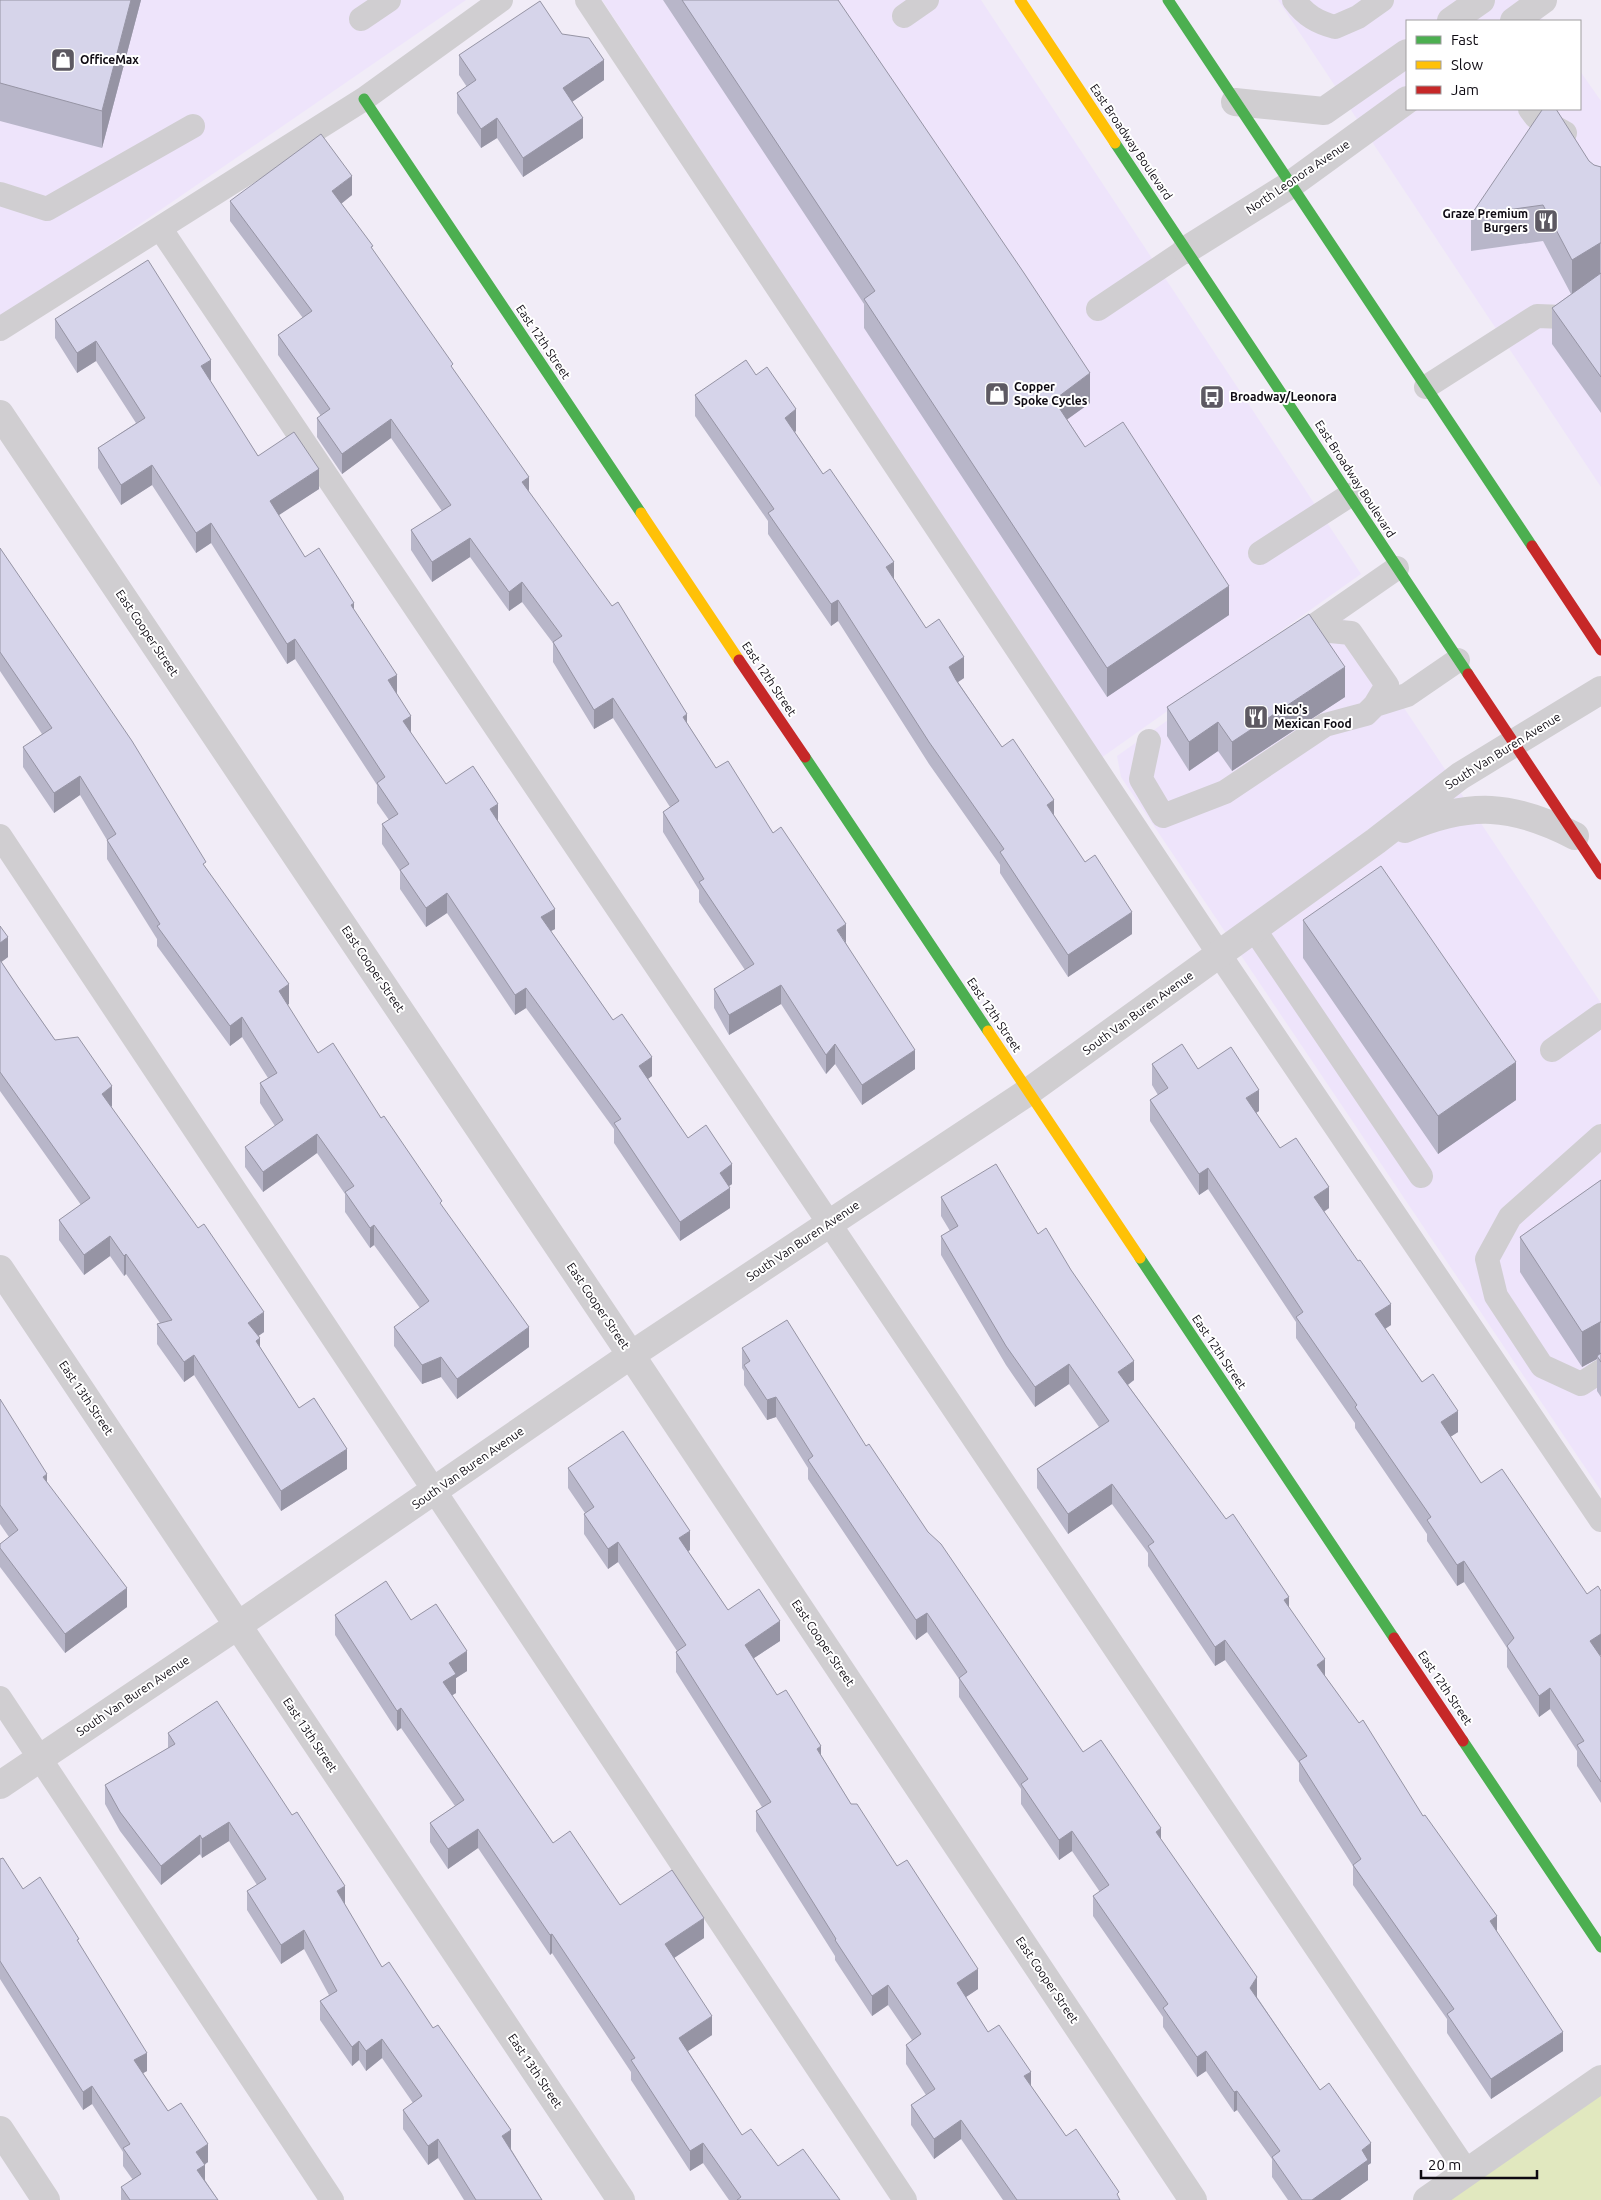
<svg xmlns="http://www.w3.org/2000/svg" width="1601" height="2200" font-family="Ubuntu,sans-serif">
	<rect width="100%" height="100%" fill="#f1ecf7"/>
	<path fill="#eee4fb" d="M0,0H466L89,259L0,324Z
		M602,0H981L1361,574L1101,758Z
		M1278,0H1529L1544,21H1407V109H1580V71L1601,101V487Z
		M1334,603L1601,1003V1491L1121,777L1117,756Z"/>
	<path fill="#e1e8bf" d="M1601,2093V2200H1445Z"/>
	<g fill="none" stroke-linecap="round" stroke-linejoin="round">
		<path stroke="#d0ced1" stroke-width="24" d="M587,0L1219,954L1601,1520
			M1294,0C1306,16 1317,22 1335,27L1358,17L1382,0
			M904,16L927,0
			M361,19L389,0
			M1530,109L1536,117L1565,133
			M0,194L47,209L193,126
			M160,228L1467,2172
			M1098,309L1186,250
			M0,329L364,99L501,0
			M1426,387L1537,316L1564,317L1601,292
			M1260,553L1350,495
			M1309,629L1351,633L1387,685L1375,705
			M1309,629L1397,568
			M1149,741L1141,779L1163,816L1225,792L1325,725L1366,714L1375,705L1407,695L1458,660
			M0,836L905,2200
			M1254,929L1421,1176
			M1552,1050L1601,1015
			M1601,1136L1510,1217L1487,1259L1496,1296L1542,1366L1581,1384L1601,1371
			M0,1698L332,2200"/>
		<path stroke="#d0ced1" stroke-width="28" d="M1451,21L1481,0
			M1514,21L1543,0
			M1235,102L1324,111L1407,53
			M1186,250L1290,185L1407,100
			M0,414L631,1355L1193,2200
			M1405,829C1470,801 1513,804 1575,836
			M0,1269L621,2200
			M0,1785L237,1626L631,1355L1028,1092L1376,841L1460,776L1601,690
			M0,2130L46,2200
			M1427,2200L1601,2079"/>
		<path stroke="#4caf50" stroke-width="11" d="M1168,0L1532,546
			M364,99L641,513
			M1115,143L1468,674
			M805,757L988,1031
			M1140,1258L1394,1638
			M1463,1741L1601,1947"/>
		<path stroke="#ffc107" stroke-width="11" d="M1020,0L1115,143
			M641,513L739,660
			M988,1031L1140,1258"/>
		<path stroke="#c62828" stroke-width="11" d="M1532,546L1601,650
			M739,660L805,757
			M1468,674L1601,874
			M1394,1638L1463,1741"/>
	</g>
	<path fill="#b8b6c9" d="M0,0H141L102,148L0,121Z
		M663,0H838L1090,403L1067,419L1085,447L1229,615L1107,697L864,328V304Z
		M562,34L604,80L572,102L583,138L523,177L497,138L481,148L457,113V93L467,87L459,75V55Z
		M1589,161L1594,165L1601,167V413L1552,344V308L1571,294L1543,241L1471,251V215Z
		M352,195L341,204L453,369L529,492L687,723L716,768L773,833L846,943L915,1069L862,1105L835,1064L826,1074L781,1004L729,1035L714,1008V989L745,970L699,902V890L663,832V812L670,807L613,718L594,729L553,662V643L522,602L509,611L470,557L432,582L411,550V530L442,511L391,438L342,474L317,437V418L321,416L278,355V335L303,318L230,221V201Z
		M55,319L211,380L210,381L258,456L319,489L278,515L305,557L354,610L397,694L411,733L446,784L498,822L555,929L551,931L652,1076L648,1079L688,1138L732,1184L729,1186L730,1208L680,1241L614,1143V1129L526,1008L515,1015L447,913L426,927L400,889V871L382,844V824L389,820L377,803V785L295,659L287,664L211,543L196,553L152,485L121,505L98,468V448L136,423L96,361L77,373L55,338Z
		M756,375L796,431L795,432L926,628L964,678L958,682L1002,747L1054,816L1132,934L1068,977L1000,873V865L929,764L838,621L831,626L768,534V521L695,416V395Z
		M0,548L206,869L289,1004L287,1005L318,1053L381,1118L442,1207L529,1347L457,1399L441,1377L422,1384L394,1346V1327L420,1308L374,1245L370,1248L345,1212V1194L317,1153L263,1192L245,1167V1147L275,1126L260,1103V1083L268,1078L242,1037L230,1046L157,946V939L107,859V840L80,795L54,813L23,767V747L42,734L0,671Z
		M1345,697L1232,771L1218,751L1189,771L1167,736V707Z
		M1303,920L1516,1100L1438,1154L1303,958Z
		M0,926L8,957L1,962L18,987L55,1040L112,1106L111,1107L264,1332L258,1336L260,1347L299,1408L347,1469L281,1511L194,1375L184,1382L157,1344V1324L160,1323L126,1274L124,1276L110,1256L84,1275L59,1240V1220L81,1205L0,1091Z
		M1152,1064L1198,1069L1259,1111L1256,1113L1280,1148L1329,1208L1324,1212L1391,1325L1385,1329L1458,1432L1450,1437L1481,1483L1587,1594L1601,1591V1655L1600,1656L1601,1657V1803L1577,1766V1751L1550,1709L1539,1717L1507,1667V1648L1464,1582L1457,1586L1427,1541V1534L1355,1428V1423L1296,1338V1322L1208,1189L1199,1195L1150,1121V1100L1158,1095L1152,1085Z
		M1601,1180V1397L1597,1391V1359L1582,1367L1520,1272V1237Z
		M941,1197L1038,1234L1134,1380L1128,1385L1289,1607L1325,1676L1423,1816L1497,1932L1563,2051L1491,2099L1447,2033V2019L1353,1885V1866L1299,1781V1763L1225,1660L1215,1666L1148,1566V1553L1112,1504L1068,1534L1037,1488V1469L1099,1427L1069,1384L1035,1407L1006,1365L941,1255V1236L950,1231L941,1216Z
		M742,1348L866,1446L928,1532L1083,1752L1161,1840L1257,1997L1320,2090L1371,2163L1368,2165V2180L1340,2200H1288L1272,2177V2159L1237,2110L1234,2112L1206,2071L1197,2077L1163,2027V2017L1093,1916V1896L1100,1892L1072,1851L1059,1860L1021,1804V1789L959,1697V1679L927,1632L916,1640L808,1479V1468L776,1417L767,1420L744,1385V1371L742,1368Z
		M0,1399L47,1482L127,1607L65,1653L0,1567V1544L9,1537L0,1524Z
		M568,1468L690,1550L688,1551L728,1610L780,1641L754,1658L777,1695L821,1755L851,1804L897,1866L978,1989L966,1997L988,2032L1031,2086L1066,2136L1120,2200H1003L961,2139L934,2159L911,2125V2105L926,2095L906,2064V2045L912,2040L888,2005L872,2016L835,1960V1956L756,1831V1811L762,1807L676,1672V1652L677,1651L618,1562L608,1569L584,1534V1514L585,1513L568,1488Z
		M335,1615L411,1620L467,1671L456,1678V1693L452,1695L553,1843L620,1905L704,1938L674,1958L712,2035L688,2051L742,2135L778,2166L840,2200H729L703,2163L690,2171L631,2080V2072L552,1953L550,1955L478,1848L448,1869L430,1842V1823L455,1806L401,1728L397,1731L335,1635Z
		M168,1733L345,1905L382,1967L511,2149L542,2200H464L438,2158L428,2165L403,2129V2110L413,2103L382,2058L366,2071L359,2060L352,2066L320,2020V2001L329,1995L304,1949L281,1964L247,1910V1891L257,1885L229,1841L202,1858L200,1854L161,1885L120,1831L105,1804V1785L168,1748Z
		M0,1859L23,1889L79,1944L147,2071L143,2073L168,2111L208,2162L204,2165L205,2180L218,2200H121V2187L133,2180L123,2166V2152L92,2104L83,2110L0,1979Z"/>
	<path fill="#9694a4" d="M131,0H141L102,148V111Z
		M604,60V80L563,108V88Z
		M497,118V138L481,148V129Z
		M583,118V138L523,177V158Z
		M352,176V195L332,211V191Z
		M1600,243V278L1572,295V260Z
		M96,341V361L77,373V353Z
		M211,360V380L201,386V366Z
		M1090,373V403L1054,429V400Z
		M796,409V431L785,439V418Z
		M391,419V438L342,474V454Z
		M152,465V485L121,505V485Z
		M319,469V489L270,521V501Z
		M529,477V497L522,482Z
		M211,523V543L196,553V533Z
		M470,538V557L432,582V562Z
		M894,562V583L886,567Z
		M522,582V602L509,611V592Z
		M1229,586V615L1107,697V668Z
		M838,600V621L831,626V604Z
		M354,603V622L351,605Z
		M295,639V659L287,664V644Z
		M964,657V678L949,688V667Z
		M1345,667V697L1232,771V742Z
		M397,675V695L388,680Z
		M613,698V718L594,729V710Z
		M687,714V734L683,717Z
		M411,716V735L403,721Z
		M1218,722V751L1189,771V742Z
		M80,776V795L54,813V793Z
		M1054,800V821L1047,805Z
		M498,804V823L490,809Z
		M447,893V913L426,927V908Z
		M555,909V929L541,936V917Z
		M1132,912V934L1068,977V955Z
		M846,924V943L837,930Z
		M8,937V957L0,963V943Z
		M289,984V1004L279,1011V991Z
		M781,985V1004L729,1035V1015Z
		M526,988V1008L515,1015V995Z
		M242,1017V1037L230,1046V1026Z
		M835,1044V1064L826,1074V1055Z
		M915,1050V1069L862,1105V1085Z
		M652,1057V1076L639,1085V1066Z
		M1516,1062V1100L1438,1154V1116Z
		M112,1086V1106L102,1114V1094Z
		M1259,1090V1111L1246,1119V1098Z
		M317,1134V1153L263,1192V1172Z
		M732,1164V1184L720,1192V1173Z
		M1208,1168V1189L1199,1195V1174Z
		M1329,1187V1208L1314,1218V1197Z
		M730,1188V1208L680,1241V1222Z
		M374,1225V1245L370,1248V1228Z
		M110,1236V1256L84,1275V1255Z
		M126,1254V1274L124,1276V1256Z
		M1391,1304V1325L1375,1335V1314Z
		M264,1312V1332L248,1343V1323Z
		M1600,1322V1357L1597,1356V1359L1582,1367V1332Z
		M529,1327V1347L457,1399V1379Z
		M260,1338V1358L256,1341Z
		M194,1355V1375L184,1382V1362Z
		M441,1357V1377L422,1384V1365Z
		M1134,1361V1380L1118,1392V1372Z
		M1069,1364V1384L1035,1407V1387Z
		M776,1397V1417L767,1420V1400Z
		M1458,1411V1432L1441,1443V1422Z
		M347,1449V1469L281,1511V1491Z
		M47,1474V1493L43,1477Z
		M1112,1484V1504L1068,1534V1514Z
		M690,1531V1550L679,1558V1538Z
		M618,1542V1562L608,1569V1549Z
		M1464,1561V1582L1457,1586V1565Z
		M127,1588V1607L65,1653V1634Z
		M1289,1597V1617L1284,1600Z
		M927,1613V1632L916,1640V1620Z
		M780,1621V1641L745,1664V1645Z
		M1601,1634V1655L1590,1662V1641Z
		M1225,1640V1660L1215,1666V1647Z
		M467,1651V1671L456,1678V1693L443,1701V1682L449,1663Z
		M1325,1659V1679L1317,1665Z
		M1550,1688V1709L1539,1717V1696Z
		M401,1708V1728L397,1731V1711Z
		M821,1746V1766L817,1749Z
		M229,1822V1841L202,1858V1839Z
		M1161,1828V1848L1156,1832Z
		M478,1829V1848L448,1869V1849Z
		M1072,1831V1851L1059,1860V1840Z
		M200,1835V1854L161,1885V1866Z
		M345,1886V1905L337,1891Z
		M1497,1916V1936L1490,1921Z
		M704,1918V1938L665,1964V1944Z
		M304,1930V1949L281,1964V1945Z
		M552,1934V1953L550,1955V1935Z
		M978,1969V1989L957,2003V1983Z
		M1257,1977V1997L1250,2007V1988Z
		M888,1985V2005L872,2016V1996Z
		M712,2016V2035L679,2057V2038Z
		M1563,2032V2051L1491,2099V2079Z
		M382,2039V2058L366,2071V2051Z
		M359,2041V2060L352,2066V2047Z
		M1206,2051V2071L1197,2077V2057Z
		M147,2053V2071L134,2078V2060Z
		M1031,2072V2092L1024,2076Z
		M92,2086V2104L83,2110V2092Z
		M1237,2091V2110L1234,2112V2092Z
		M961,2120V2139L934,2159V2139Z
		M511,2130V2149L502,2155V2136Z
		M438,2139V2158L428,2165V2146Z
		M703,2143V2163L690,2171V2151Z
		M1371,2143V2163L1368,2165V2180L1340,2200H1312L1362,2150Z
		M208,2144V2162L196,2170V2152Z
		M205,2165V2183L197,2170Z"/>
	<path fill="#d6d4ea" stroke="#9694a4" d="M0,0H131L102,111L0,83Z
		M682,0H838L1024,273L1090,373L1054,400L1085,447L1123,422L1229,586L1107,668L864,299L875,291Z
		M540,1L562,34L589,38L604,60L563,88L583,118L523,158L497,118L481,129L457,93L476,80L459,55Z
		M1543,109H1556L1589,161L1594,165L1601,167V243H1600L1572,260L1543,205L1471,215L1542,110Z
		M321,134L352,176L332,191L373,246L371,247L453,364L451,366L529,477L522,482L612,606L618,602L687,714L683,717L716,768L728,761L773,833L781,827L846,924L837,930L915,1050L862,1085L835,1044L826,1055L781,985L729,1015L714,989L754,964L699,882L704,879L663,812L679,801L613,698L594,710L553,642L562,636L522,582L509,592L470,538L432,562L411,530L451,505L391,419L342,454L317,418L330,409L278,335L312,311L230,201Z
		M148,260L211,360L201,366L258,456L294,432L319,469L270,501L305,557L319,548L354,603L351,605L397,675L388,680L411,716L403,721L446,784L473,766L498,804L490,809L555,909L541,917L613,1020L622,1014L652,1057L639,1066L688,1138L706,1125L732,1164L720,1173L730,1188L680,1222L614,1123L621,1119L526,988L515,995L447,893L426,908L400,870L409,864L382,824L398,814L377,783L385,777L295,639L287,644L211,523L196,533L152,465L121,485L98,448L145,418L96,341L77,353L55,319Z
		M1601,273V377L1552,308Z
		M746,360L756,375L767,367L796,409L785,418L823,474L830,469L894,562L886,567L926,628L939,619L964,657L949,667L956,680L1002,747L1013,739L1054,800L1047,805L1085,862L1095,855L1132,912L1068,955L1000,852L1004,849L929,742L838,600L831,604L768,513L774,509L695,395Z
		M0,548L132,741L206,862L203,864L289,984L279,991L318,1053L333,1043L381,1118L384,1116L442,1201L440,1203L529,1327L457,1379L441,1357L422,1365L394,1327L429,1301L374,1225L370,1228L345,1192L354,1186L317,1134L263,1172L245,1147L283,1120L260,1083L277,1073L242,1017L230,1026L157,926L160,924L107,840L116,834L80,776L54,793L23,747L52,728L0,652Z
		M1309,614L1345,667L1232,742L1218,722L1189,742L1167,707Z
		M1381,866L1516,1062L1438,1116L1303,920Z
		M0,926L8,937L0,943Z
		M0,960L18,987L55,1040L78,1037L112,1086L102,1094L198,1228L204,1224L264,1312L248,1323L260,1338L256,1341L299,1408L314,1398L347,1449L281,1491L194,1355L184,1362L157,1324L172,1320L126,1254L124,1256L110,1236L84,1255L59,1220L90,1198L0,1072Z
		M1182,1044L1198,1069L1231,1047L1259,1090L1246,1098L1280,1148L1296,1138L1329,1187L1314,1197L1358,1261L1360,1260L1391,1304L1375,1314L1422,1382L1433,1374L1458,1411L1441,1422L1481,1483L1502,1469L1587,1594L1598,1586L1601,1591V1634L1590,1641L1601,1657V1782L1577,1745L1584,1741L1550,1688L1539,1696L1507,1646L1514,1638L1464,1561L1457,1565L1427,1520L1431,1517L1355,1407L1357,1405L1296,1317L1303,1312L1208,1168L1199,1174L1150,1100L1168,1088L1152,1064Z
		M996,1164L1038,1234L1046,1228L1071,1270L1134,1361L1118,1372L1226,1519L1233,1514L1289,1597L1284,1600L1325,1659L1317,1665L1359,1723L1363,1720L1423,1816L1425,1815L1497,1916L1490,1921L1563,2032L1491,2079L1447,2014L1454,2009L1353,1865L1361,1859L1299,1761L1307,1756L1225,1640L1215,1647L1148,1546L1154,1542L1112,1484L1068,1514L1037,1469L1109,1421L1069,1364L1035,1387L1006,1346L941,1236L958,1226L941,1197Z
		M1601,1180V1322H1600L1582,1332L1520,1237Z
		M787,1320L866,1446L869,1444L928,1532L941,1544L1083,1752L1101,1740L1161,1828L1156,1832L1257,1977L1250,1988L1320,2090L1329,2083L1371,2143L1362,2150L1368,2160L1312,2200H1302L1272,2157L1280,2151L1237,2091L1234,2092L1206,2051L1197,2057L1163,2008L1168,2004L1093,1896L1109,1885L1072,1831L1059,1840L1021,1784L1028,1779L959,1678L967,1672L927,1613L916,1620L808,1460L813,1456L776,1397L767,1400L744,1365L750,1361L742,1348Z
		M1601,1353V1362L1597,1356Z
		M0,1399L47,1474L43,1477L127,1588L65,1634L0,1548V1544L18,1530L0,1505Z
		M623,1431L690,1531L679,1538L728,1610L759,1589L780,1621L745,1645L777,1695L786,1690L821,1746L817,1749L851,1804H857L897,1866L907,1860L978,1969L957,1983L988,2032L999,2025L1031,2072L1024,2076L1066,2136L1076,2129L1119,2192L1117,2194L1120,2200H1017L961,2120L934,2139L911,2105L935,2089L906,2045L921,2034L888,1985L872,1996L835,1940L836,1939L756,1811L771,1802L676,1652L686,1645L618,1542L608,1549L584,1514L594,1507L568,1468Z
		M386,1581L411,1620L436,1604L467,1651L449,1663L456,1674L443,1682L553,1843L570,1831L620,1905L672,1870L704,1918L665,1944L712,2016L679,2038L742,2135L751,2129L778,2166L803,2149L840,2200H737L741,2197L703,2143L690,2151L631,2060L635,2058L552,1934L550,1935L478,1829L448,1849L430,1823L464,1800L401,1708L397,1711L335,1615Z
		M217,1701L292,1815L297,1812L345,1886L337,1891L382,1967L389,1962L433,2028L438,2025L511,2130L502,2136L542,2200H476L438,2139L428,2146L403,2110L422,2096L382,2039L366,2051L359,2041L352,2047L320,2001L337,1991L304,1930L281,1945L247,1891L266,1879L229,1822L202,1839L200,1835L161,1866L120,1812L105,1785L175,1744L168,1733Z
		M3,1858L23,1889L40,1877L79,1939L77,1940L147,2053L134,2060L168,2111L181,2103L208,2144L196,2152L205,2165L197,2170L218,2200H130L121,2187L141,2174L123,2148L130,2144L92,2086L83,2092L0,1961V1859Z"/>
	<defs>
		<symbol id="shop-square" viewBox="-11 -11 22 22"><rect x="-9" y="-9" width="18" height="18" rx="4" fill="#5d5962" stroke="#fff"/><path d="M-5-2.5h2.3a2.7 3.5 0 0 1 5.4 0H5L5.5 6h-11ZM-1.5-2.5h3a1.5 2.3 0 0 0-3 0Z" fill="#fff"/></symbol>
		<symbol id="restaurant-square" viewBox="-11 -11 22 22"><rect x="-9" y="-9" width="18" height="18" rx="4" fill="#5d5962" stroke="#fff"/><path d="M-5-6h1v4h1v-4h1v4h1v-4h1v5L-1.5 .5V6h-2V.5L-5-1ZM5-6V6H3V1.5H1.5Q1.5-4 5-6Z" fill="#fff"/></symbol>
		<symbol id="bus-square" viewBox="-11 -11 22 22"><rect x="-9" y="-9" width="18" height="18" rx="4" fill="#5d5962" stroke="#fff"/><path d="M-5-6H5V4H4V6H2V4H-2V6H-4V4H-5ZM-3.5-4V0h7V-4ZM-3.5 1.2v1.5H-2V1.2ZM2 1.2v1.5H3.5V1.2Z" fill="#fff"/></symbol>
	</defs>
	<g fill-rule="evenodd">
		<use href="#shop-square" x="49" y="46" width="28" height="28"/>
		<use href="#restaurant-square" x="1532" y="207" width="28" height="28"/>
		<use href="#shop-square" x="983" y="380" width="28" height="28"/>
		<use href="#bus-square" x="1198" y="383" width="28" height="28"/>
		<use href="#restaurant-square" x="1242" y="703" width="28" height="28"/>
	</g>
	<g text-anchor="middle" stroke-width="4" stroke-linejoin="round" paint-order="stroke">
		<g font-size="12" font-weight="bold" fill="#0e0a12" stroke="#fff" text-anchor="start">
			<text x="80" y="64">OfficeMax</text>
			<text x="1528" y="218" text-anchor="end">Graze Premium<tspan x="1528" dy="14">Burgers</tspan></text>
			<text x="1014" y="391">Copper<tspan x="1014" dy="14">Spoke Cycles</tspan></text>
			<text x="1230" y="401">Broadway/Leonora</text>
			<text x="1274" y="714">Nico's<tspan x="1274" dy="14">Mexican Food</tspan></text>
		</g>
		<g font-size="12" fill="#0e0a12" stroke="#fff">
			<text transform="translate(1131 142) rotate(56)" y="4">East Broadway Boulevard</text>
			<text transform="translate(1298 177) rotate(-34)" y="4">North Leonora Avenue</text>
			<text transform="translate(543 342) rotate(56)" y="4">East 12th Street</text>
			<text transform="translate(1355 479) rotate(57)" y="4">East Broadway Boulevard</text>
			<text transform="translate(147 633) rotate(56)" y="4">East Cooper Street</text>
			<text transform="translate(769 679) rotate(56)" y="4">East 12th Street</text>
			<text transform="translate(1503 751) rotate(-32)" y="4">South Van Buren Avenue</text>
			<text transform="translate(373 969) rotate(56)" y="4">East Cooper Street</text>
			<text transform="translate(1138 1013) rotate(-36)" y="4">South Van Buren Avenue</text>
			<text transform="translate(994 1015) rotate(56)" y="4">East 12th Street</text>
			<text transform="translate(803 1241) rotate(-34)" y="4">South Van Buren Avenue</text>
			<text transform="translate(598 1306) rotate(56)" y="4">East Cooper Street</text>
			<text transform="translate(1219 1352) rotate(56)" y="4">East 12th Street</text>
			<text transform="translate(86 1398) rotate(56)" y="4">East 13th Street</text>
			<text transform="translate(468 1468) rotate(-35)" y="4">South Van Buren Avenue</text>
			<text transform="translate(823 1643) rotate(56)" y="4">East Cooper Street</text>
			<text transform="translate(1445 1688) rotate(56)" y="4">East 12th Street</text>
			<text transform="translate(133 1696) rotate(-34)" y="4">South Van Buren Avenue</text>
			<text transform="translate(310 1735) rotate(56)" y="4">East 13th Street</text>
			<text transform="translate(1047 1980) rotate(56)" y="4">East Cooper Street</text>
			<text transform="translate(535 2071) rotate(56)" y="4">East 13th Street</text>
		</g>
	</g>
	<rect x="1406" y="20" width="175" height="90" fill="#ffffff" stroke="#9f9da0"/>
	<rect x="1416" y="36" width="25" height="8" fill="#4caf50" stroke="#9f9da0"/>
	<text x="1451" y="45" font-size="15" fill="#0e0a12">Fast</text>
	<rect x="1416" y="61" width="25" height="8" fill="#ffc107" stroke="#9f9da0"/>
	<text x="1451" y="70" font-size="15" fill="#0e0a12">Slow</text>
	<rect x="1416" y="86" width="25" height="8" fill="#c62828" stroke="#9f9da0"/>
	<text x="1451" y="95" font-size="15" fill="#0e0a12">Jam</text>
	<path d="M1421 2170v8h116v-8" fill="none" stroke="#0e0a12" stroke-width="2.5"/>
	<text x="1428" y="2170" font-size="15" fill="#0e0a12" stroke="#ffffff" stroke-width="4" paint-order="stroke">20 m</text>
</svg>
